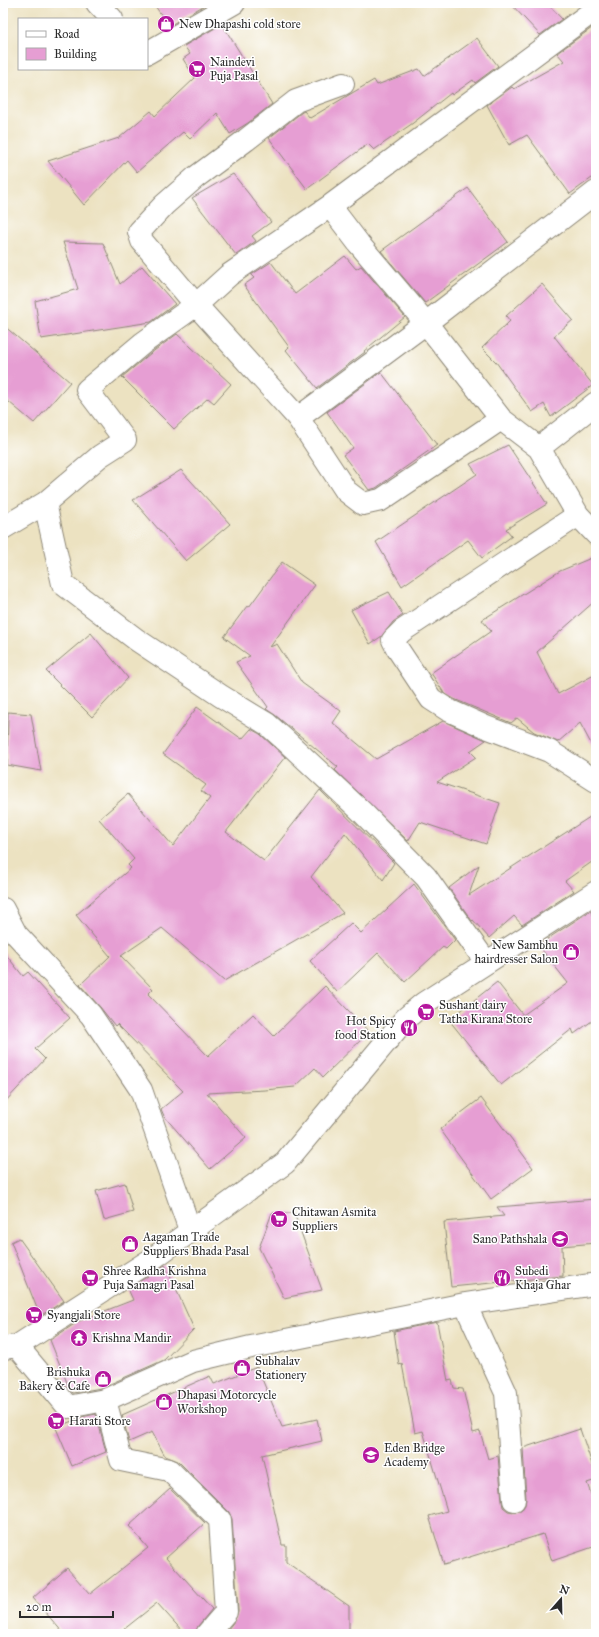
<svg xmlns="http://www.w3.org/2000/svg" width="599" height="1637" font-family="'IM FELL Great Primer',serif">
	<rect width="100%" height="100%" fill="#fff"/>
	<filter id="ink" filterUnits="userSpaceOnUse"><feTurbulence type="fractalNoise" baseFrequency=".025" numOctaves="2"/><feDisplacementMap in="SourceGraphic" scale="8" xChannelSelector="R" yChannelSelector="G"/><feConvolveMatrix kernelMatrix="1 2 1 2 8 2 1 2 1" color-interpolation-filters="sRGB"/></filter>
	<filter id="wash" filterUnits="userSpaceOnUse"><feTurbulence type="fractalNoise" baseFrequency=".012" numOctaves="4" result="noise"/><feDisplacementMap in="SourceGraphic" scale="16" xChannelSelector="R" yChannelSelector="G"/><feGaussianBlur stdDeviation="0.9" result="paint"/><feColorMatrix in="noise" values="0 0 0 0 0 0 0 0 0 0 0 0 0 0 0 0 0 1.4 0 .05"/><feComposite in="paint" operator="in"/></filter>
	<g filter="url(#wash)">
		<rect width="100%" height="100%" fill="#ece2c1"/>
		<g id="blocks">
			<path fill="#e69ed3" d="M153,3H208L169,26Z
				M510,3H547L562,19L540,35Z
				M222,24L272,104L248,123L230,134L217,113L190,139L183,132L137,172L127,160L84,205L48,161L119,138L151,111L155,116L195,78L183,59L190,54L184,46Z
				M596,25V175L570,194L527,135L509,145L487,105L512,87L514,89L564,61L557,53Z
				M477,38L498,66L475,83L473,80L452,95L451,93L413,123L374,150L368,144L307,189L269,138L302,112L304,111L310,118L374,80L377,85L419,69L424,76Z
				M233,174L271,222L252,236L256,241L236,255L192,198Z
				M468,188L508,242L425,303L381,251Z
				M63,242L103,243L120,284L142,266L175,304L151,322L41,339L35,301L78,289Z
				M345,256L356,269L361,266L405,317L364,351L365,352L317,388L286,350L289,347L244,285L254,278L251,275L271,262L295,294Z
				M542,284L573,320L554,336L593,385L551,417L544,404L532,412L496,362L482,348L510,321L506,316Z
				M3,325L70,382L34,423L3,397Z
				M177,334L231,384L214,403L208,398L174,429L122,377L151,353Z
				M381,372L437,445L376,488L369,490L343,455L353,448L327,412Z
				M508,445L547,504L506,529L512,536L482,558L468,540L402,586L376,542L477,474L470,464Z
				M181,470L230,524L186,561L133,500Z
				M596,556V600L537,652L558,694L596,674V753L580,723L558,742L534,732L517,718L511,723L454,699L444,693L431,673L491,631L482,620L560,571Z
				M282,562L315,585L270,647L277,644L302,683L341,711L333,723L376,759L443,721L486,740L470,751L476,757L437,782L500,803L486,844L420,822L408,841L335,770L338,767L275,715L266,709L268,707L236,662L250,656L224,637L247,606L249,607Z
				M389,592L403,615L393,622L382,636L370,644L351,610Z
				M91,633L128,678L92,717L46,671Z
				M197,707L242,739L251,729L260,734L285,757L226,832L264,861L320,790L394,863L383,880L345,833L311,877L343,913L224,981L162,928L121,956L153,989L148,994L208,1056L253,1014L274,1036L325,986L369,1032L323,1077L315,1068L295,1087L265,1090L207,1093L246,1138L210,1169L164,1116L161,1109L183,1091L117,1024L115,1026L100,1007L80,985L110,956L76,915L131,868L128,865L134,859L99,819L128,794L173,846L210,798L201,791L206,785L163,754Z
				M8,712L31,714L41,771L7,765Z
				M596,813V859L565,881L574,891L522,925L514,916L489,938L473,920L472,921L449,888L479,865L469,895Z
				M414,884L455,940L446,949L443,947L405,982L378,953L337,992L310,961L351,923L361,933Z
				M590,911L596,919V1018L574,1034L572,1029L501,1085L449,1020L497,982L523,1015L568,983L538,945Z
				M3,951L23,976L28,972L70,1018L35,1049L45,1059L3,1104Z
				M481,1098L533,1168L491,1199L440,1129Z
				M125,1183L133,1212L104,1220L96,1191Z
				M596,1199V1243L562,1246L563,1276L451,1287L444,1222L504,1216L497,1207Z
				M272,1213H294L322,1290L284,1298L259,1248Z
				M19,1238L64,1301L40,1316L11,1242Z
				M165,1265L194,1329L164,1360L101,1388L73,1393L70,1390L50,1340L79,1321L133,1300L128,1289Z
				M437,1322L448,1381L452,1380L454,1388L463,1389L473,1433L480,1431L488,1459L498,1456L502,1501L503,1507L508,1511L515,1512L521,1511L525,1505L526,1499L523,1448L580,1429L596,1476V1480L587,1483L596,1508V1546L552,1561L543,1534L444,1565L429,1516L447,1511L423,1431L415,1433L402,1364L399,1365L394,1331Z
				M257,1367L282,1427L317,1419L322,1441L262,1455L282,1545H286V1562L349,1606V1634H224L235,1620L238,1611L232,1519L229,1512L178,1461L165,1456L152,1432L129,1442L122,1415L210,1376L214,1384Z
				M96,1414L106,1452L72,1466L56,1428L81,1417Z
				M170,1489L205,1523L166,1558L212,1609L198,1626L195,1634H185L157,1603L118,1634H64L33,1598L67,1568L90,1594L148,1548L129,1526Z"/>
		</g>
	</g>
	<g filter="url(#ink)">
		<use href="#blocks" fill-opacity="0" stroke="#8c8676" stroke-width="1"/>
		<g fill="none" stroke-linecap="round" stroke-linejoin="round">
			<defs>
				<path id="street" d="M97,3L112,19
					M596,9L330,206L229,275L196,305L298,418L426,323L596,192
					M147,53L234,3
					M343,84L296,101L246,140L196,177L164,205L139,232L142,241L196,305L143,343L87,390L125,440L100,456L45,503L63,584L137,640L221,696L267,724L285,740L361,811L426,877L486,962
					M330,206L359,244L426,323L501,419L539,448L578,515L596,534
					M298,418L346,491L363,504L381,500L501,419
					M539,448L596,403
					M578,515L402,631L393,640L397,648L431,699L448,710L486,727L549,751L596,781
					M3,528L45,503
					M3,909L16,934L91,1015L141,1090L190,1230
					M465,1304L506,1393L514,1500
					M17,1346L68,1407L105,1400L193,1361L251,1347L465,1304L596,1284
					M3,1348L17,1346L152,1259L285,1163L405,1019L424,1003L596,892
					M105,1400L121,1460L169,1470L220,1520L226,1612L207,1634"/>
			</defs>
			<use href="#street" stroke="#8c8676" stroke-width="24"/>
			<use href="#street" stroke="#fff" stroke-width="22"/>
		</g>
	</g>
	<defs>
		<symbol id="shop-disc" viewBox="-11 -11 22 22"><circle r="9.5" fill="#b5179e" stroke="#fff"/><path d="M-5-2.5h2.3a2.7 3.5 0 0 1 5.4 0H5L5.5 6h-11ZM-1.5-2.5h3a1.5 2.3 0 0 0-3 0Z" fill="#fff"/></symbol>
		<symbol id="supermarket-disc" viewBox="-11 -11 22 22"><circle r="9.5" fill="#b5179e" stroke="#fff"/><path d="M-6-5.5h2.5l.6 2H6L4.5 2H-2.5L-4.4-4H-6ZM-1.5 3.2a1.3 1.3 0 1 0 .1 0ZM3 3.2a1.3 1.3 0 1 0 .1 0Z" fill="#fff"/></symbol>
		<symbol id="restaurant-disc" viewBox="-11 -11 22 22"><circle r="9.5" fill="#b5179e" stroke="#fff"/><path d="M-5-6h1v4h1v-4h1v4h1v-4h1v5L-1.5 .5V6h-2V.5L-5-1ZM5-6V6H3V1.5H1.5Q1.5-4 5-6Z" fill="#fff"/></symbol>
		<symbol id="school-disc" viewBox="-11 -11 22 22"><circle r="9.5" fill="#b5179e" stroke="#fff"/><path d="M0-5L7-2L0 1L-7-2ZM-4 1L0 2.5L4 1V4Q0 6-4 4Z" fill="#fff"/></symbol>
		<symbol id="temple-disc" viewBox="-11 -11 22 22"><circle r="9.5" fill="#b5179e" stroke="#fff"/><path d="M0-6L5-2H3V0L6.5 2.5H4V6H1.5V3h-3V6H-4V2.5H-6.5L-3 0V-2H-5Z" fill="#fff"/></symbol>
	</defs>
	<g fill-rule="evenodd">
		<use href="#shop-disc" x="156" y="14" width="20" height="20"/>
		<use href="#supermarket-disc" x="187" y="59" width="20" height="20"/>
		<use href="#shop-disc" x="561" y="942" width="20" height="20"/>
		<use href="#supermarket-disc" x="416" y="1002" width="20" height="20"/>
		<use href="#restaurant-disc" x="399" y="1018" width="20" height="20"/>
		<use href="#supermarket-disc" x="269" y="1209" width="20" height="20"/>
		<use href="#school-disc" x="550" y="1229" width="20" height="20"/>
		<use href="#shop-disc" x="120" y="1234" width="20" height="20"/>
		<use href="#supermarket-disc" x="80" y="1268" width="20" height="20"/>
		<use href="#restaurant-disc" x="492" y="1268" width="20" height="20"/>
		<use href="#supermarket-disc" x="24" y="1305" width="20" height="20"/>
		<use href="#temple-disc" x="69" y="1328" width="20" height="20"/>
		<use href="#shop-disc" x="232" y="1358" width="20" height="20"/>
		<use href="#shop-disc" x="93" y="1369" width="20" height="20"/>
		<use href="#shop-disc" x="154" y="1392" width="20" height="20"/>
		<use href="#supermarket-disc" x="46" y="1411" width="20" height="20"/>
		<use href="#school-disc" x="361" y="1445" width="20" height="20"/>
	</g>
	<g text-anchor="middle" stroke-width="3" stroke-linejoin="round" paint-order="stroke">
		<g font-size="12" fill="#2b2b2b" stroke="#fff" text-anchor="start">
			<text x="179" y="28">New Dhapashi cold store</text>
			<text x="210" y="66">Naindevi<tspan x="210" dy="14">Puja Pasal</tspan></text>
			<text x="558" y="949" text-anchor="end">New Sambhu<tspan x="558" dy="14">hairdresser Salon</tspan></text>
			<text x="439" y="1009">Sushant dairy<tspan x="439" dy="14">Tatha Kirana Store</tspan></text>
			<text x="396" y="1025" text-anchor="end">Hot Spicy<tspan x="396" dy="14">food Station</tspan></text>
			<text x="292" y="1216">Chitawan Asmita<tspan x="292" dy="14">Suppliers</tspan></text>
			<text x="143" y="1241">Aagaman Trade<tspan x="143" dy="14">Suppliers Bhada Pasal</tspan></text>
			<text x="547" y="1243" text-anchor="end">Sano Pathshala</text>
			<text x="103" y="1275">Shree Radha Krishna<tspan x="103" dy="14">Puja Samagri Pasal</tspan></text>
			<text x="515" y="1275">Subedi<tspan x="515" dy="14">Khaja Ghar</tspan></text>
			<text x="47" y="1319">Syangjali Store</text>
			<text x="92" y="1342">Krishna Mandir</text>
			<text x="255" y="1365">Subhalav<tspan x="255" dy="14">Stationery</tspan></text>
			<text x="90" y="1376" text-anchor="end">Brishuka<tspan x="90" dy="14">Bakery &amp; Cafe</tspan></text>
			<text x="177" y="1399">Dhapasi Motorcycle<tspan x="177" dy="14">Workshop</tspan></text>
			<text x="69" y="1425">Harati Store</text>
			<text x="384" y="1452">Eden Bridge<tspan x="384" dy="14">Academy</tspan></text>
		</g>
	</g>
	<rect width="599" height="1637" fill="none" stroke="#fff" stroke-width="16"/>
	<rect x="18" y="18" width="130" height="52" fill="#ffffff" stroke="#aaaaaa"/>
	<rect x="26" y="31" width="20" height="6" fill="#ffffff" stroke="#aaaaaa"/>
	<text x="54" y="38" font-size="12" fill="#2b2b2b">Road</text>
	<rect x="26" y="48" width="20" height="12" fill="#e69ed3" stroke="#aaaaaa"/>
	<text x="54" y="58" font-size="12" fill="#2b2b2b">Building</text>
	<g transform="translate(561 1599) rotate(20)" stroke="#ffffff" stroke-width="3" paint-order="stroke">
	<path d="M0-3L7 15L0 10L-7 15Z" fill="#2b2b2b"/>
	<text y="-6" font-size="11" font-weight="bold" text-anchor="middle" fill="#2b2b2b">N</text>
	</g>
	<path d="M20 1611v6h93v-6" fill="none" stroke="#2b2b2b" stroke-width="2"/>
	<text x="26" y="1611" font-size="12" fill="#2b2b2b" stroke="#ffffff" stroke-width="3" paint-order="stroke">20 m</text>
</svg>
